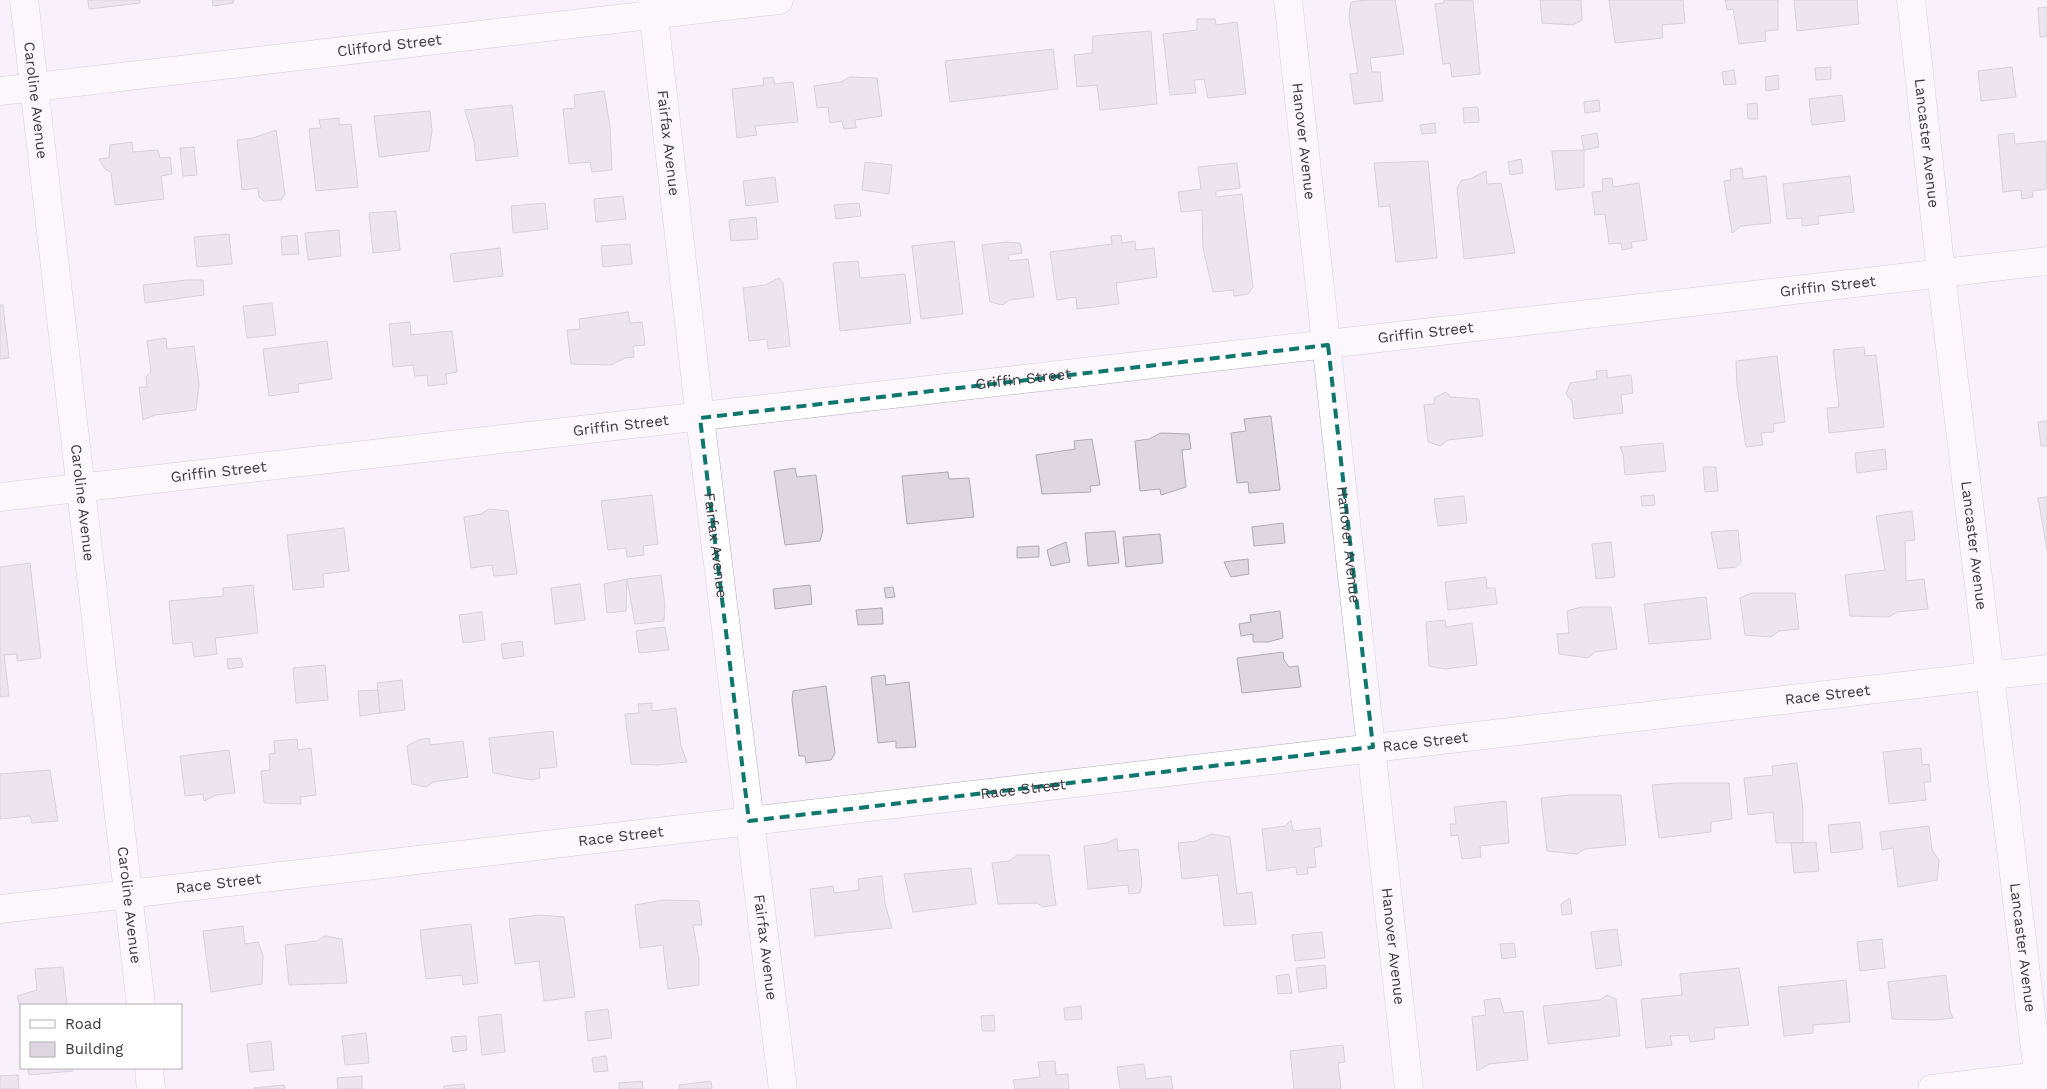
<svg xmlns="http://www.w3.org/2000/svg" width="2047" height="1089" font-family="'Work Sans',sans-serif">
	<rect width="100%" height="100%" fill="#f8f1fc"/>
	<path fill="#ded7e2" stroke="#b1aab4" d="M88,0H140V3L89,9Z
		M212,0H234L233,3L213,6Z
		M1366,0H1395L1404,54L1370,58L1372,72H1380L1383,101L1354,104L1350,74L1358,73L1349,16L1351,2Z
		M1444,0L1473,1L1480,74L1452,77L1450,63L1443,64L1435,4L1444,3Z
		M1540,0H1581L1582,20L1573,25L1542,23Z
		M1609,0H1683L1685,23L1662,25L1663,38L1615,43Z
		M1725,0H1778V30L1765,31L1766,41L1739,44L1733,9L1727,10Z
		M1794,0H1857L1859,24L1797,31Z
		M2047,7V36L2040,37L2038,8Z
		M1197,19H1215L1216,25L1237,22L1246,94L1208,98L1204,79L1194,80L1196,93L1170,95L1163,34L1197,30Z
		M1151,31L1157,104L1100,110L1097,85L1077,87L1074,55L1092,53L1093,36Z
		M1053,49L1058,89L950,102L945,61Z
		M1831,67V79L1816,80L1815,68Z
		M2012,67L2016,97L1981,101L1978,71Z
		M1734,70L1736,84L1724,85L1722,72Z
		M1778,75L1779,89L1766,91L1765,77Z
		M773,77L775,84L793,82L798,122L755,126L757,135L737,138L732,89L764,85L763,78Z
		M850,77L877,78L882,116L855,120L856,128L844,129L842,121L830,123L828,107L817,108L814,86L841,82Z
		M604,91L610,126L612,170L592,172L590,162L569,164L563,109L575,108L574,95Z
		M1842,95L1845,121L1812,125L1809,99Z
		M1599,100L1600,111L1585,113L1584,102Z
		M1757,103L1758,119H1748L1747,104Z
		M512,105L518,156L476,161L474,141L465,110Z
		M1478,107L1479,122L1464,123L1463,108Z
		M430,111L432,131L429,151L379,157L374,116Z
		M339,118V125L351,124L358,187L316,191L309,129L321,128L319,120Z
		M1435,123L1436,133L1422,134L1420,125Z
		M276,130L285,194L281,200L264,201L259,197L258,188L242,190L237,140L253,138Z
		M1597,133L1599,147L1584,150L1581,136Z
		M2014,133L2015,144L2046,141L2047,189L2032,191L2033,197L2022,199L2021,190L2003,192L1998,135Z
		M132,142L133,152L158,150L160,158L170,157L172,174L161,176L164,199L115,205L111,172L105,169L99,159L109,158L110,145Z
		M194,147L197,175L183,176L180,148Z
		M1584,150V187L1556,190L1552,151Z
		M1521,159L1523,173L1510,175L1508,162Z
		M1428,161L1437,258L1396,262L1390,206L1379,207L1374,163Z
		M865,162L892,165L889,194L862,190Z
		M1237,163L1240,188L1216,191V197L1242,194L1253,287L1248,294L1234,296L1233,290L1213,292L1203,248L1202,210L1181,212L1178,192L1201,189L1198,167Z
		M1742,168L1743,179L1766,176L1771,223L1741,226L1732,233L1724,181L1731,180L1730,170Z
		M1486,171L1487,184L1501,183L1515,253L1464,259L1457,188L1462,180L1470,179Z
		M1850,176L1854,212L1818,216L1819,224L1802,226V218L1787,219L1783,184Z
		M775,177L778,202L746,206L743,181Z
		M1612,178L1613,187L1639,183L1647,240L1631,242L1632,248L1622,250L1621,243L1609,244L1605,214L1595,215L1592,192L1603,191L1602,179Z
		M623,196L626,219L596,222L594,199Z
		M545,203L548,229L513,233L511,206Z
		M859,203L861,216L836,219L834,205Z
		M396,211L400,250L373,253L369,213Z
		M756,217L758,239L731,241L729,220Z
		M339,230L341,256L308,260L305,233Z
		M229,234L232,264L197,267L194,237Z
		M297,235L299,254L282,255L281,237Z
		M1121,235L1122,243L1135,241L1136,250L1154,248L1157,277L1116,283L1119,304L1077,309L1076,297L1057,300L1050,252L1112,244L1111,236Z
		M954,241L963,314L921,319L912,246Z
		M1006,242L1020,243L1022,253L1008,255L1009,261L1028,259L1034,297L1009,300L1003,305L990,302L982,245Z
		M630,244L632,264L603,267L601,246Z
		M500,248L503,276L454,282L450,254Z
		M858,261L860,278L905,274L911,323L840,331L833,263Z
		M779,278L783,283L790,346L768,349L767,339L749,341L743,288L765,285Z
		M187,280H203L204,295L145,303L143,285Z
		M272,303L276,335L247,338L243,306Z
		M0,305H3L9,358L0,359Z
		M628,312L630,323L642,322L645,345L633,346L634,357L625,358L611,365L571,364L567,330L580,329L579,319Z
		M410,322L411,335L452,331L457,372L446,374L447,384L428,386L427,375L415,376L413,365L393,367L389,324Z
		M166,338L167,349L194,346L199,385L196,410L155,415L143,420L139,387H147L146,377L151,372L147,341Z
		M327,341L332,379L298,384L299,392L269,396L263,349Z
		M1864,347L1865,356L1876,355L1884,427L1829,433L1827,408L1839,407L1833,350Z
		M1777,356L1785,422L1773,424L1774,432L1761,433L1763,445L1746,447L1737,385L1736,361Z
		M1607,370V378L1631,375L1633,393L1621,395L1623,413L1574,419L1572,401L1566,394L1570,383L1597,379L1596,371Z
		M1446,392L1451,397L1479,399L1483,436L1448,440L1440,446L1428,442L1424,405L1434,404V398Z
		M1271,416L1280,490L1249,493L1248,482L1237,483L1231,433L1246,431L1244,419Z
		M2047,421V446H2041L2038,422Z
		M1161,433L1189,434L1191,449L1182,450L1186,487L1161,495L1160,489L1140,491L1135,441L1149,439Z
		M1092,439L1100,485L1090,486L1091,492L1042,494L1036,455L1075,449L1074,441Z
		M1663,443L1666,471L1625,475L1623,454L1620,447Z
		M1885,449L1887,469L1857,473L1855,453Z
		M1703,467H1716L1718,491L1705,492Z
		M795,468L797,477L816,475L823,530L820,541L785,545L774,471Z
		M948,472L949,479L969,478L974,517L907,524L902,476Z
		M652,495L658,544L643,546L644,555L627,557L626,548L608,550L601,501Z
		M1654,495L1655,505L1642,506L1641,496Z
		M1464,496L1467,523L1438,526L1434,499Z
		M2047,497V550L2038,498Z
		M489,509L508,511L517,574L494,576L492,565L471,568L464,517L481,514Z
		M1912,511L1915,540L1905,541L1906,581L1924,579L1928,609L1897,612L1889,617L1850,616L1845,575L1885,570L1876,516Z
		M1283,523L1285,543L1254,546L1252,527Z
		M344,528L349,571L323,574L324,587L293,590L287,535Z
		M1738,530L1741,562L1736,567L1718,569L1711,532Z
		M1115,531L1119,563L1088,566L1085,533Z
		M1160,534L1163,563L1126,567L1123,537Z
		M1066,542L1070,562L1051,566L1047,550Z
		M1611,542L1615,577L1596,579L1592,544Z
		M1039,546V557L1017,558V547Z
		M1248,559L1249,574L1231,577L1224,562Z
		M30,563L41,658L17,661V654L4,655L9,696L0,697V567Z
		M661,575L665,606L664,621L635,624L627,579Z
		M1486,577L1487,588H1495L1497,604L1448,610L1445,582Z
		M627,579L626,611L607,613L604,584Z
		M580,584L585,620L555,624L551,588Z
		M253,585L258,633L215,638L217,654L194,657L192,642L173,644L169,601L223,596V588Z
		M810,585L812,604L775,609L773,589Z
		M893,587L895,597L886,598L884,588Z
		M1752,593H1795L1799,629L1779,631L1771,637L1745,635L1740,598Z
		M1706,597L1711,639L1649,644L1644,604Z
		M1581,607H1611L1617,649L1595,652L1588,658L1559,654L1557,634L1569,633L1567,611Z
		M882,608L883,624L858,625L856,610Z
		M1280,611L1283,638L1268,642H1253V634L1241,636L1239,624L1251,622L1250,615Z
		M482,612L485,640L463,643L459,615Z
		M1445,620L1446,627L1472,623L1477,665L1445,669L1429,666L1426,622Z
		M665,627L669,650L639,653L636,631Z
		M522,641L524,656L503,659L501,644Z
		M1283,652L1284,660L1289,667L1298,666L1301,687L1242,693L1237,658Z
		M241,658L243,667L228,669L227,659Z
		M325,665L328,700L296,703L293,668Z
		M885,675L886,685L909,682L916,747L896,748V741L878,743L871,677Z
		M402,680L405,710L380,713L377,683Z
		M826,686L835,753L831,760L806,763L805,756H799L792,700L793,691Z
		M378,690L380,713L360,716L358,691Z
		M652,703V711L676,708L681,746L687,762L657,765L631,764L625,714L639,713L638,704Z
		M553,731L557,767L539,769L540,778L531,780L493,773L489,738Z
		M429,738L430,745L463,741L468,777L433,782L426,787L412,784L407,746L418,740Z
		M297,739L298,750L311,748L316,795L300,797L301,804L264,803L261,771L270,770L269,754L275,753L274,741Z
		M1921,748L1922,765L1929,764L1931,782H1924L1926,800L1889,804L1883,752Z
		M229,750L235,793L216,795L204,801L203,794L185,796L180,756Z
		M1797,763L1803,810V843H1776L1773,812L1748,815L1744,778L1773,775L1772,766Z
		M50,770L58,821L32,823L30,816L0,819V774Z
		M1676,783H1729L1732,819L1711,822V832L1659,838L1652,785Z
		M1570,795H1621L1626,845L1584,849L1577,854L1547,851L1541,798Z
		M1506,801L1509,843L1480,846L1481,857L1462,859L1458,835L1451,836L1450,824H1456L1454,807Z
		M1291,820L1293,831L1320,828L1322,846L1314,848L1316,867L1307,868L1308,874L1297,875L1296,867L1267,871L1262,829L1285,826Z
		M1860,822L1863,849L1831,853L1828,825Z
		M1929,826L1932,850L1939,860L1937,880L1898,887L1893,848L1882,850L1880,832Z
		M1211,834L1230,837L1237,894L1252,892L1256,924L1224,926L1218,875L1182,879L1178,843L1196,841Z
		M1117,838L1118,851L1138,849L1142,884L1140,893L1129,894L1128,885L1088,889L1084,846L1107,843Z
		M1816,842L1819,871L1794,873L1791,843Z
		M1017,855H1049L1056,905L1043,907L1037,903L998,904L992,863L1009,861Z
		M971,868L976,904L913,912L904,874Z
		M882,876L885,904L892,928L815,936L810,889L833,886L834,893L859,890L858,879Z
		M1570,898L1572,914L1562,915L1561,904Z
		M664,900L699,901L702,925H693L699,960V985L668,989L663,945L640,948L635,905Z
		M539,915L564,917L575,997L544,1001L539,961L515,964L509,919Z
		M471,924L478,983L463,985L462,975L426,979L420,930Z
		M243,926L245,944L258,942L263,955L262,984L211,992L203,931Z
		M1617,929L1622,965L1596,969L1591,932Z
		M1322,932L1325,958L1295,961L1292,935Z
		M325,936L342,939L347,983L289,985L285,945L317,941Z
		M1882,939L1885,968L1860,971L1857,942Z
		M1514,943L1516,957L1502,959L1500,944Z
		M1325,965L1327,988L1299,992L1296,968Z
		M63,967L67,1005H21V1010L17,996L37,990L35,969Z
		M1739,968L1749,1025L1714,1028L1715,1039L1690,1042L1689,1035L1670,1036L1672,1045L1646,1048L1641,999L1682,995L1680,974Z
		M1289,974L1292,993L1278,994L1276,976Z
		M1946,975L1950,1011L1953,1018L1935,1020L1892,1019L1888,982Z
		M1846,980L1850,1022L1813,1025V1033L1784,1036L1778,987Z
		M1607,995L1616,999L1620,1036L1548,1044L1543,1006L1600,1000Z
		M1500,998L1504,1013L1523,1011L1528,1060L1489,1064L1477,1071L1472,1017L1486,1015L1484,1000Z
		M1081,1006L1082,1019L1065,1020L1064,1008Z
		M608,1009L612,1038L588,1041L585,1012Z
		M501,1014L505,1052L482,1055L478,1017Z
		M994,1015L995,1031H982L981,1016Z
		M366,1033L369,1063L345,1065L342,1036Z
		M466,1036L467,1050L453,1052L451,1037Z
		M271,1041L274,1070L250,1072L247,1044Z
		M1343,1045L1345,1062L1338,1063L1341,1089H1294L1290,1051Z
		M606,1056L608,1071L594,1072L592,1058Z
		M1055,1061L1056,1075L1068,1074L1069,1089H1015L1013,1080L1040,1077L1038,1062Z
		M1144,1064L1146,1079L1171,1076L1173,1089H1120L1117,1067Z
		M28,1068H73V1071L29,1075Z
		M18,1075L19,1089H0V1076Z
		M362,1076V1089H338L337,1078Z
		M642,1081L643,1089H619V1083Z
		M711,1081L712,1089H679V1085Z
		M464,1084L465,1089H444V1086Z
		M284,1085L285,1089H254V1088Z"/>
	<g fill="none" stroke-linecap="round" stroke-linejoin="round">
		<defs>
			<g id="minor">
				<path id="s1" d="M652,0L700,418L783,1089"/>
				<path id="s2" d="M1288,0L1409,1089"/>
				<path id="s3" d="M1911,0L1941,273L2040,1089"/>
				<path id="s4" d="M0,91L779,0"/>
				<path id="s5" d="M0,497L2047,261"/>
				<path id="s6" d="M0,909L2047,669"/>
				<path d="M1932,1089L2047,1075"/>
			</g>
			<g id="tertiary">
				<path id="s7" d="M24,0L141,1005"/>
				<path d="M149,1068L151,1089"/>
			</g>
		</defs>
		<use href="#minor" stroke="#b4adb7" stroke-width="29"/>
		<use href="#tertiary" stroke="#b4adb7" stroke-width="29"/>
		<use href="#minor" stroke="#fff" stroke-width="28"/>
		<use href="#tertiary" stroke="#fff" stroke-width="28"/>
	</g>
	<path d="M0 0H2047V1089H0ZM1328,345L1373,747L749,821L700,418Z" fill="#f8f1fc" fill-opacity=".55" fill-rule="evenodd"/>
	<path fill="none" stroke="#0f766e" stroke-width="4" stroke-dasharray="10 6" stroke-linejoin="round" d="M1328,345L1373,747L749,821L700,418Z"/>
	<g text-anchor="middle" stroke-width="4.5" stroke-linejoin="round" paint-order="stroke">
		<g font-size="15" fill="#3c393d" stroke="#fff">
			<text dy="5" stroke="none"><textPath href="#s4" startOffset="392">Clifford Street</textPath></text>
			<text dy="5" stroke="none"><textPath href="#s7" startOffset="101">Caroline Avenue</textPath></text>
			<text dy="5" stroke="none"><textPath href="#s1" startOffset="144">Fairfax Avenue</textPath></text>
			<text dy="5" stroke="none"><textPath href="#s2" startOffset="142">Hanover Avenue</textPath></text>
			<text dy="5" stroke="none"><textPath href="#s3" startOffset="144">Lancaster Avenue</textPath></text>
			<text dy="5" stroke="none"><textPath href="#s5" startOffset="1840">Griffin Street</textPath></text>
			<text dy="5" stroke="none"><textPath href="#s5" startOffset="1435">Griffin Street</textPath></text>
			<text dy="5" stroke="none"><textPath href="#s5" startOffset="1030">Griffin Street</textPath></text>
			<text dy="5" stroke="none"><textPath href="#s5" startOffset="625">Griffin Street</textPath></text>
			<text dy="5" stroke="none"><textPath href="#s5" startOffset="220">Griffin Street</textPath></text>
			<text dy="5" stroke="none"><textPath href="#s7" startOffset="506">Caroline Avenue</textPath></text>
			<text dy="5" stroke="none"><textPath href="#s2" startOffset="548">Hanover Avenue</textPath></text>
			<text dy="5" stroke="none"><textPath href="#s1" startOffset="549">Fairfax Avenue</textPath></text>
			<text dy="5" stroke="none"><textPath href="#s3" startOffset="549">Lancaster Avenue</textPath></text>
			<text dy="5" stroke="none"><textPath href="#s6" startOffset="1840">Race Street</textPath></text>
			<text dy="5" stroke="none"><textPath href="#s6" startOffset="1435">Race Street</textPath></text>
			<text dy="5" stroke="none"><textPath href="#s6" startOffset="1030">Race Street</textPath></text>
			<text dy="5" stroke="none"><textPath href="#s6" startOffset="625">Race Street</textPath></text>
			<text dy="5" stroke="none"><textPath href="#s6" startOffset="220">Race Street</textPath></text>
			<text dy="5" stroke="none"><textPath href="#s7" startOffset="911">Caroline Avenue</textPath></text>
			<text dy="5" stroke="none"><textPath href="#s1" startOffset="954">Fairfax Avenue</textPath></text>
			<text dy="5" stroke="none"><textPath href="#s2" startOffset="952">Hanover Avenue</textPath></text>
			<text dy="5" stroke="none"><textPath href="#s3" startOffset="954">Lancaster Avenue</textPath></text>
		</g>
	</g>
	<rect x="20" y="1004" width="162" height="65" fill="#ffffff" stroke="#b1b0b1"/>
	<rect x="30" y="1020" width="25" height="8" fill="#ffffff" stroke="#b1b0b1"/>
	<text x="65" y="1029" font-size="15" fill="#3c393d">Road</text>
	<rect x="30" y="1042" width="25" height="15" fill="#ded7e2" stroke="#b1b0b1"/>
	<text x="65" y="1054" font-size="15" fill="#3c393d">Building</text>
</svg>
